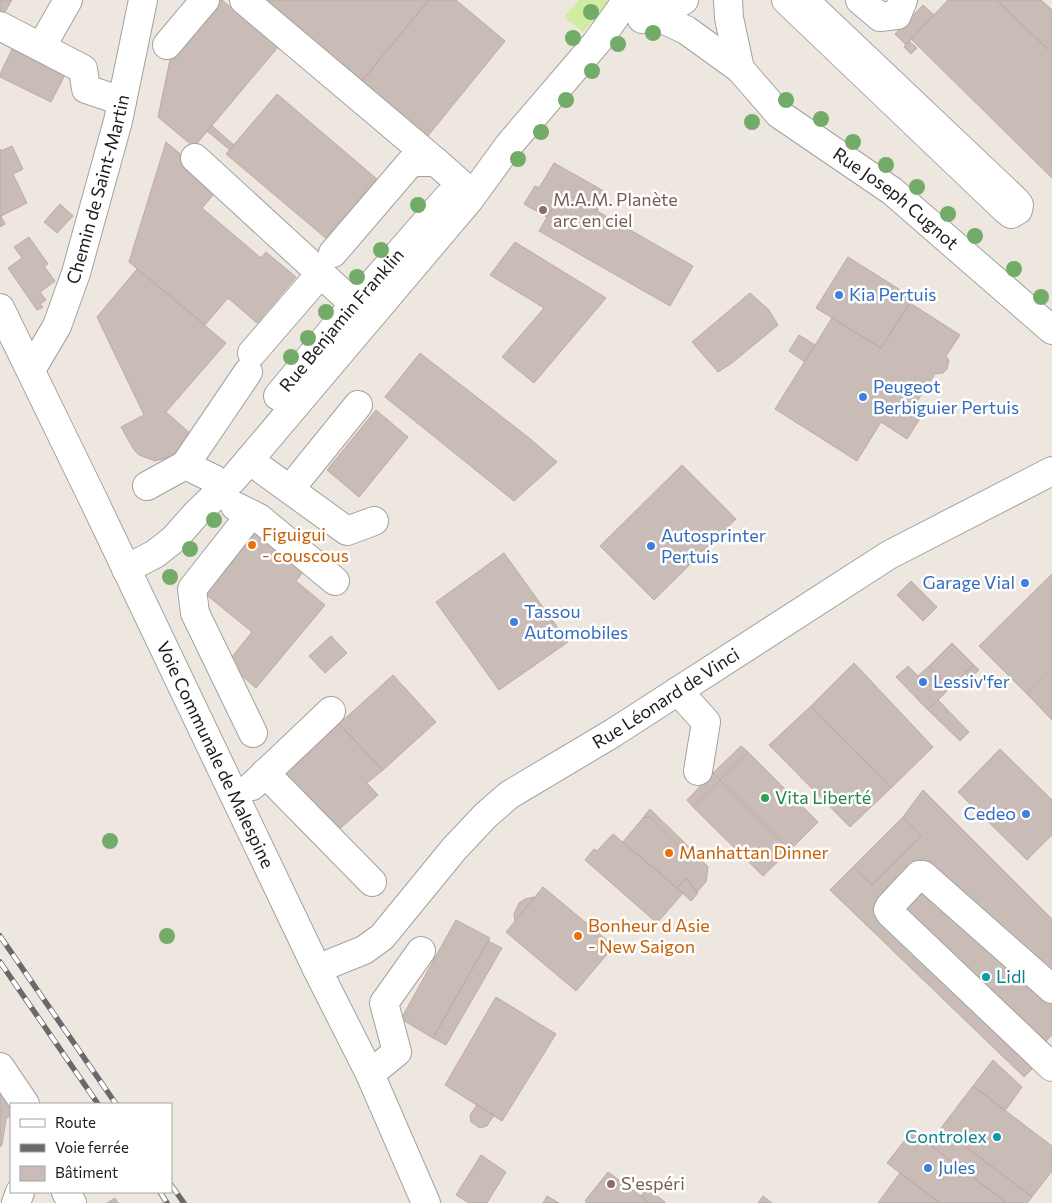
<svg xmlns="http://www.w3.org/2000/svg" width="1052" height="1203" font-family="Commissioner,sans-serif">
	<rect width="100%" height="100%" fill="#ede7e0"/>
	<path fill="#d1eba2" d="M579,0H611L583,32L564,17Z"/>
	<path fill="#c9bcb6" stroke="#bfaaa2" d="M0,0H12L1,19L0,18Z
		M217,0H222L278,47L194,147L158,117L171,55Z
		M263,0H429L361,82Z
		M429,0H456L505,41L427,137L361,82Z
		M948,0H996L1052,53V178L911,39Z
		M996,0H1041L1052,10V53Z
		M923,5L934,15L906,45L895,34Z
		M16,41L69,67L51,102L0,77V74Z
		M909,41L917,48L911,54L904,47Z
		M277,94L378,180L328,240L226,154Z
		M212,126L234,145L230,150L207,131Z
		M166,142L220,187L202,208L261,258L266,252L296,277L257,323L228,298L205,325L129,262Z
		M12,146L23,169L13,174L27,203L1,216L5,224L0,227V149L1,151Z
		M554,163L595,186L592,192L603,199L597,211L564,192L555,208L553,207L547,217L524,204L535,186L539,188Z
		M595,186L607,193L603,199L592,192Z
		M564,192L693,266L670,306L539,231L553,207L555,208Z
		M60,204L73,216L57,233L44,222Z
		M29,237L48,264L44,266L55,281L40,292L46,300L40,304L43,307L37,310L8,268L22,258L14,247Z
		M515,242L606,298L534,383L502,357L544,308L490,275Z
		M848,257L913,298L881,348L816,308Z
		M137,269L226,343L166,412L192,435L178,452L167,458L155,461L139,455L134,450L121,427L144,415L97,317Z
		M750,293L769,310L778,325L732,363L718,372L692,342Z
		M910,303L960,335L946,356L949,360L947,369L943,373L935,374L916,403L926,409L907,439L881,422L857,461L775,409L832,318L881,348Z
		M799,335L815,345L805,362L789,351Z
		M420,353L528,437L557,462L514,501L385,397Z
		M376,410L408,437L359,497L327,470Z
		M682,465L736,519L654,600L600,546Z
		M257,527L306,568L296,581L325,605L256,688L227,663L252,632L203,592Z
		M504,553L568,642L499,690L436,602Z
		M1052,574V669L1027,694L979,646Z
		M911,581L937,607L923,621L897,595Z
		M331,636L347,653L325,673L309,656Z
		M952,643L974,665L950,688L929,666Z
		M854,663L933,747L891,788L811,706Z
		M974,665L979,670L970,678L965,673Z
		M908,666L918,676L929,666L950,688L928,710L896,677Z
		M1052,669V720L1027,694Z
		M393,675L436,722L383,770L339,724Z
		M938,700L969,732L960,741L928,710Z
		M811,706L891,788L850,827L769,745Z
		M339,724L383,770L367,783L378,795L335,833L283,775Z
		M741,746L748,752L720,780L713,773Z
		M1000,749L1052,800V835L1027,860L958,792Z
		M748,752L818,822L790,850L720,780Z
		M713,773L720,780L693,807L687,800Z
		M720,780L790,850L763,876L693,807Z
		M923,790L1052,919V1035L1026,1062L1033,1068L1024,1077L830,890L903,817Z
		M650,809L691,849L686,853L650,817L643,818Z
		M650,817L686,853L691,849L708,867L706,882L697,892L686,878L677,888L623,842L643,818Z
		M903,817L921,836L872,885L853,867Z
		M613,834L683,893L657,923L585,860L594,849L597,851Z
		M686,878L698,893L691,901L677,888Z
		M543,887L614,946L576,991L506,932Z
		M535,897L515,921L514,914L519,903L525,899Z
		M456,920L490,938L433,1038L401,1019Z
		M488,941L502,948L446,1045L433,1038Z
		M496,997L556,1034L502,1121L445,1085Z
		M993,1060L1022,1087L1005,1111L973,1086Z
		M0,1082L11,1104V1115L6,1119L2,1145L0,1147Z
		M973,1086L1052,1146V1171L1032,1197L941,1128Z
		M477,1105L494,1115L487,1126L480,1128L471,1122L470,1115Z
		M941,1128L1032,1197L1027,1203H1007L929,1144Z
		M912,1131L929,1144L1007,1203H940L900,1173L887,1163Z
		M481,1155L506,1172L487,1203H469L456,1195Z
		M608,1172L641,1196L649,1203H587L585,1201Z
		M900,1173L940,1203H878Z
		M647,1188L665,1202L664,1203H649L641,1196Z
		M547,1196L559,1203H543Z
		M763,1196L772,1203H758Z
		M115,1198L118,1203H107Z"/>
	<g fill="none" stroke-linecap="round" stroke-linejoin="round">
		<defs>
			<g id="minor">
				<path d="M244,0L436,162"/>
				<path id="s1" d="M652,0L656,16L686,30L740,69L779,114L892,191L1052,330"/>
				<path d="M728,0L729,18L740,69"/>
				<path d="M786,0L1005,209L1011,214L1018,210L1019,205L1016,201L804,0"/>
				<path d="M860,0L880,17L897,15L903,0"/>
				<path d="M642,19L656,16L684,0"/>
				<path d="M0,26L83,69L86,89L122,101"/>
				<path d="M47,37L68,0"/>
				<path d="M167,45L205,0"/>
				<path d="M195,158L355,305"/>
				<path d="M333,253L411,162H436L462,185"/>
				<path id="s2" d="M0,308L93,499L317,969L370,1074L426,1203"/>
				<path d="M252,353L321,273"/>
				<path id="s3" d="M31,370L57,326L76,273L118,121L143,0"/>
				<path id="s4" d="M278,396L340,321L448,197"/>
				<path d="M249,460L347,531L374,521"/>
				<path d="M185,465L248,372"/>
				<path d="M147,486L185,465L214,479"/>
				<path d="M290,489L358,405"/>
				<path d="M235,506L259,518L335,581"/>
				<path d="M251,514L192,589L195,613L253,733"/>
				<path d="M126,569L155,554L174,539L196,514L234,478L469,200L509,145L597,42L627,0"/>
				<path d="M678,691L706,722L698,771"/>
				<path d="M265,773L372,882"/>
				<path d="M252,786L331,711"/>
				<path id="s5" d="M317,969L364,950L382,937L454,849L486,815L509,795L613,733L889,555L1052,471"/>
				<path d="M1052,989L923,875H919L890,906L888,910L891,914L1052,1067"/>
				<path d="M0,1067L25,1104"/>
				<path d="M370,1074L397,1052L384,1003L421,951"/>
				<path d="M66,1192L72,1203"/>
				<path d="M16,1203L20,1192"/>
			</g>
		</defs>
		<use href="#minor" stroke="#a2a2a2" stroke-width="30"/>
		<use href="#minor" stroke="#fff" stroke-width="28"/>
		<defs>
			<path id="rail" d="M0,936L116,1104
				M0,962L98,1104
				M171,1185L184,1203
				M160,1192L167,1203"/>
		</defs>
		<use href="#rail" stroke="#696969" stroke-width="5.5"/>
		<use href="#rail" stroke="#fff" stroke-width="4" stroke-dasharray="11" stroke-linecap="butt"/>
	</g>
	<g fill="#72ac68">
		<circle cx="591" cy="12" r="8"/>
		<circle cx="653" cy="33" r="8"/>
		<circle cx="573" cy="38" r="8"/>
		<circle cx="618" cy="44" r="8"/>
		<circle cx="592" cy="71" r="8"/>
		<circle cx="566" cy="100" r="8"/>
		<circle cx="786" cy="100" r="8"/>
		<circle cx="821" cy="119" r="8"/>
		<circle cx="752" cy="122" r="8"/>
		<circle cx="541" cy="132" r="8"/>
		<circle cx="853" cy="142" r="8"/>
		<circle cx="518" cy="159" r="8"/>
		<circle cx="886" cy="165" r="8"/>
		<circle cx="917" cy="187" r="8"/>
		<circle cx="418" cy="205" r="8"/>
		<circle cx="948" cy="214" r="8"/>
		<circle cx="975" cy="236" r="8"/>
		<circle cx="381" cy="250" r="8"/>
		<circle cx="1014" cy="269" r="8"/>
		<circle cx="357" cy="277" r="8"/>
		<circle cx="1041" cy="297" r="8"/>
		<circle cx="326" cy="312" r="8"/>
		<circle cx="308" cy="338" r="8"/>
		<circle cx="291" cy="357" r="8"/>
		<circle cx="214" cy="520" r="8"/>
		<circle cx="190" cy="549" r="8"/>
		<circle cx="170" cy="577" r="8"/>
		<circle cx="110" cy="841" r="8"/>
		<circle cx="167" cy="936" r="8"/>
	</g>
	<g fill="#8d6e63" stroke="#fff" stroke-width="2">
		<circle cx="543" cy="210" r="5"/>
		<circle cx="611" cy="1184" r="5"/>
	</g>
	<g fill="#3f7fe0" stroke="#fff" stroke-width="2">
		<circle cx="839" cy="295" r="5"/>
		<circle cx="863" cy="397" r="5"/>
		<circle cx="651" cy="546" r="5"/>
		<circle cx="1025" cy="583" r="5"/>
		<circle cx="514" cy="622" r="5"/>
		<circle cx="923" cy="682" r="5"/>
		<circle cx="1026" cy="814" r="5"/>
		<circle cx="928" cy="1168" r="5"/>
	</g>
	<g fill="#e8710a" stroke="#fff" stroke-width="2">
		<circle cx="252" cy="545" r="5"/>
		<circle cx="669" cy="853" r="5"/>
		<circle cx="578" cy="936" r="5"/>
	</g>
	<circle fill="#2e9e5b" stroke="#fff" stroke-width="2" cx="765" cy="798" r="5"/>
	<g fill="#0f9aa8" stroke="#fff" stroke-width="2">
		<circle cx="986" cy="977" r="5"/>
		<circle cx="997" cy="1137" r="5"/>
	</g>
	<g text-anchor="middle" stroke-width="5" stroke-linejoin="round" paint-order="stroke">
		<g font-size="18" fill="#1b1b1b" stroke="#fff">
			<text dy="6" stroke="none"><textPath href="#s3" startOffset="194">Chemin de Saint-Martin</textPath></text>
			<text dy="6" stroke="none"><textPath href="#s1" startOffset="320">Rue Joseph Cugnot</textPath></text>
			<text dy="6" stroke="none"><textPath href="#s4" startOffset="99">Rue Benjamin Franklin</textPath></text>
			<text dy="6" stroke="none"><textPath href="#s5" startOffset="448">Rue Léonard de Vinci</textPath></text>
			<text dy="6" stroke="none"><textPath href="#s2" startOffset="496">Voie Communale de Malespine</textPath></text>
		</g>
		<g font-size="18" fill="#785e54" stroke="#fff" text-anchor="start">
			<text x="553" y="206">M.A.M. Planète<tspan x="553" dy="21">arc en ciel</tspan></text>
			<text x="621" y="1190">S'espéri</text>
		</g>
		<g font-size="18" fill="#366cbe" stroke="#fff" text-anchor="start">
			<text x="849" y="301">Kia Pertuis</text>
			<text x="873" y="393">Peugeot<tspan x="873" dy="21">Berbiguier Pertuis</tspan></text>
			<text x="661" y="542">Autosprinter<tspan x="661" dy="21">Pertuis</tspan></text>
			<text x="1015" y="589" text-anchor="end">Garage Vial</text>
			<text x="524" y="618">Tassou<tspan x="524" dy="21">Automobiles</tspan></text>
			<text x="933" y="688">Lessiv'fer</text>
			<text x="1016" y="820" text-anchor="end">Cedeo</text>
			<text x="938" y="1174">Jules</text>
		</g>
		<g font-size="18" fill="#c56008" stroke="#fff" text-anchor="start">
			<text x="262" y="541">Figuigui<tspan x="262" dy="21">- couscous</tspan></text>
			<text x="679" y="859">Manhattan Dinner</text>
			<text x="588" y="932">Bonheur d Asie<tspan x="588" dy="21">- New Saigon</tspan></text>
		</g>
		<g font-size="18" fill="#27864d" stroke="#fff" text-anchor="start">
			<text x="775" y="804">Vita Liberté</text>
		</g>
		<g font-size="18" fill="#0d838f" stroke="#fff" text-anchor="start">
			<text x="996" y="983">Lidl</text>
			<text x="987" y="1143" text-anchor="end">Controlex</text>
		</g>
	</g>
	<rect x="10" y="1103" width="162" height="90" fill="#ffffff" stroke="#a4a4a4"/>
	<rect x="20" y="1119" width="25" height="8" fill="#ffffff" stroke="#a4a4a4"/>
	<text x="55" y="1128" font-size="15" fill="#1b1b1b">Route</text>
	<rect x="20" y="1144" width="25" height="8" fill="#696969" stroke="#a4a4a4"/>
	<text x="55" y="1153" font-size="15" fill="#1b1b1b">Voie ferrée</text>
	<rect x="20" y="1166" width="25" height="15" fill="#c9bcb6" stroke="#a4a4a4"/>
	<text x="55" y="1178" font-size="15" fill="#1b1b1b">Bâtiment</text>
</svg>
